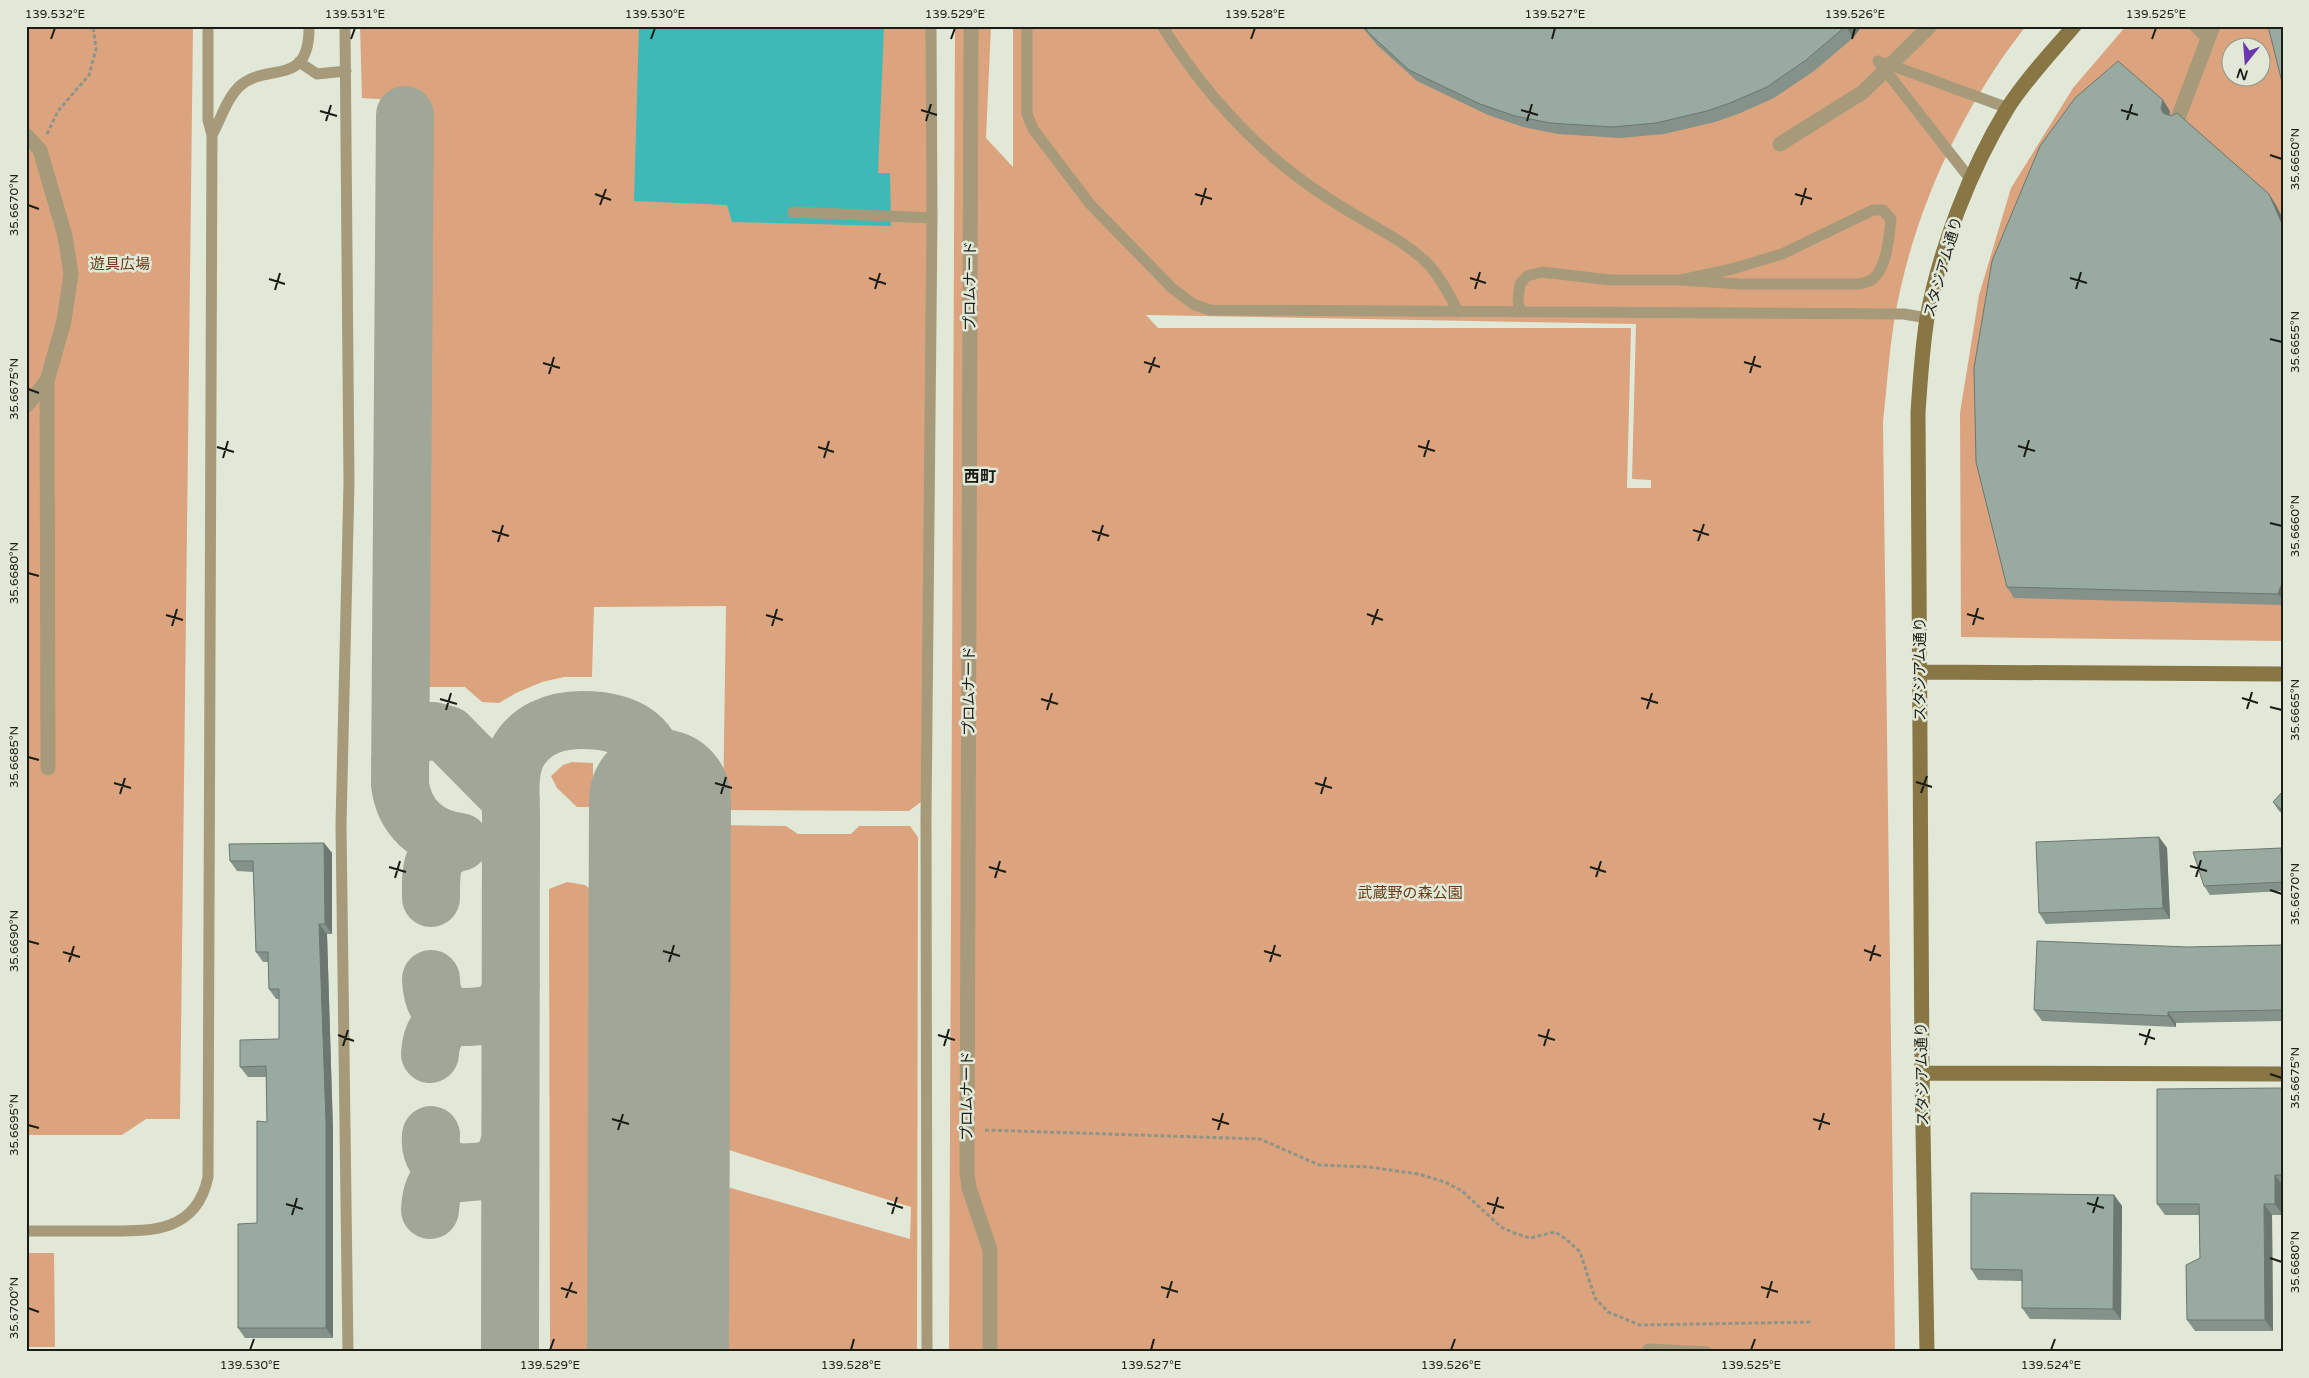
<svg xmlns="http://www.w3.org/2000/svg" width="2309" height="1378" font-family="'Varela Round','Noto Sans JP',sans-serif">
	<rect width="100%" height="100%" fill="#e1e8d7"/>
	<path fill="#dca47e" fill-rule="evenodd" d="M26,26H193L180,1119H146L122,1135H26Z
		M360,26H933L922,801L909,811L723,810L726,606L594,607L592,677H564L542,682L516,693L499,703L482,702L465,687H422L424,102L362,98Z
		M955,26H991L986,138L1013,167V26H2026C1966,102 1921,196 1900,291C1890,334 1888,378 1883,422L1895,1352H949ZM1146,315L1636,324L1632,479L1651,480V488H1627L1631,328H1158Z
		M2126,26H2283V641L1961,637L1960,413L1979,295L2011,188L2073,88ZM2232,48H2262V78H2232Z
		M572,762L593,763V807H577L557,788L551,776L563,765Z
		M719,825L786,826L798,834H851L859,826H910L918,837L917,1352H716L717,1184L910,1239L911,1207L716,1146Z
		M567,882L585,885L595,893L597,1352H550L549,889Z
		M26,1253H54L55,1347H26Z"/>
	<path fill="#3fb9b8" d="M639,26H884L878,173H890L891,226L732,222L727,205L634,201Z"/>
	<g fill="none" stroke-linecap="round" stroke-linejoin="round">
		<path stroke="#a0a698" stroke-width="58" d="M405,115L400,784C404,817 427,838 460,842
			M400,760L402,750L415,732L433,731L448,735L511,799
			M431,898C431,872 429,849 460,842
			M431,979C432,1006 442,1017 469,1017C494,1016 506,1011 511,986
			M430,1054C431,1036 438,1024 454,1017
			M431,1135C429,1154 438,1165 454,1172
			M430,1210C433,1141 499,1202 510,1140
			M510,1352L511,817C511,797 508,775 516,756C528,730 555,720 582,720C624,720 654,734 660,780"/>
		<path stroke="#a0a698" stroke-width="142" d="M658,1352L660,800"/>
		<path stroke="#8f9487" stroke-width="3" stroke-dasharray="4 2.5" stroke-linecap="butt" d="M47,134L58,111L89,75L96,49L93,26
			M985,1130L1260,1139L1319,1165L1369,1167L1418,1174L1445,1182L1462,1191L1501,1227L1514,1233L1530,1238L1555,1232L1566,1239L1580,1252L1595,1298L1608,1312L1640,1325L1813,1322"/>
		<path stroke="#a69a7a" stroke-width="11" d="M345,26L349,482L341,825L348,1352
			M1027,26V114L1033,129L1090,204L1172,288L1193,304L1210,310L1904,314L1927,318
			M1162,26C1199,84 1244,137 1299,178C1319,193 1341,207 1362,219C1386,233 1409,245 1428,264C1441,278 1450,295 1458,312
			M1878,61L1971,180
			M299,62L317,74L346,71
			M1885,63L2008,108
			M212,135C221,119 227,97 241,85C269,62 310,88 309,26
			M793,212L932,218
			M1520,312L1518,300L1520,284L1527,276L1542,272L1610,280H1681L1740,284H1858C1863,283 1869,282 1873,279C1887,267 1889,237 1891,219L1883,210H1873L1782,254L1732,269L1681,280
			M26,1231C51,1231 75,1231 100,1231C147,1231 196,1235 208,1177L212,135L208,120V26
			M927,1352L926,818L932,218L931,26
			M1648,1352V1349L1707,1352"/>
		<path stroke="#a69a7a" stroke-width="15" d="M971,26L967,1172L969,1188L990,1250V1352
			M2197,26L2208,37
			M2178,118L2213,26
			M26,135L40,150L65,236L71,274L64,321L47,381L26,406
			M47,381L48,768"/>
		<path stroke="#887644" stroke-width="15" d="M1920,672L2283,674
			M1922,1073L2283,1074
			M1927,1352L1922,1073L1918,413C1920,382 1922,350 1927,318C1940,248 1970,170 2007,109C2026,79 2051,53 2074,26"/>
		<path stroke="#a69a7a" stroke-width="15" d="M1780,144L1863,92L1930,26"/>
	</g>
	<path fill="#84928a" d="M1361,26H1862L1853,38L1814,71L1774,98L1738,114L1715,122L1664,134L1620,138L1558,134L1523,127L1488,115L1417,81L1378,46Z
		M2170,111V116L2269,194L2276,205L2283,219V605L2014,598L2007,587Z
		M2283,791V814L2279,811L2273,802Z
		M2159,837L2167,848L2170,919L2046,924L2039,913Z
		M324,843L332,853V934H327L333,1132V1338H245L238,1328L257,1223L267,1122L266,1077H248L240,1067L279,1039V999H276L269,989L268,962H263L256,952L253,872L237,871L230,861Z
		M2283,850V891L2210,895L2204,886Z
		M2283,945V1021L2176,1023V1027L2042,1021L2034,1010L2188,947Z
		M2283,1088V1215H2272L2273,1331H2195L2187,1320L2200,1258L2199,1215H2165L2157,1204Z
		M2114,1195L2122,1206L2121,1320L2030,1319L2022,1308V1281L1978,1280L1971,1269Z"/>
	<path fill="#6b7770" d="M1846,26H1862L1853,38Z
		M2163,100L2170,111L2169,119L2163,113L2161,108Z
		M2269,194L2276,205L2283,219V226Z
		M2283,580V600L2278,594Z
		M2159,837L2167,848L2170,919L2163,908Z
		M324,843L332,853V934L325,924Z
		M2281,848L2283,850V879Z
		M319,924L327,934L333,1132V1338L326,1328Z
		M2168,1012L2176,1023V1027L2168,1016Z
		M2275,1175L2283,1186V1215L2275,1204Z
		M2114,1195L2122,1206L2121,1320L2113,1309Z
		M2264,1204L2272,1215L2273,1331L2265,1320Z"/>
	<path fill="#99aaa0" stroke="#6b7770" d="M1363,26H1846L1806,60L1767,87L1730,103L1707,111L1656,123L1612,127L1550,123L1515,116L1480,104L1409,70L1371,35Z
		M2268,26H2283V86Z
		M2118,61L2163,100L2161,108L2163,113L2171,116L2177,113L2269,194L2283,226V580L2278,594L2007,587L1976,462L1974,368L1992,261L2040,146L2075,98Z
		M2283,791V811L2273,802Z
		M2159,837L2163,908L2039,913L2036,842Z
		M324,843L325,924H319L326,1122V1328H238V1224L257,1223V1121L267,1122L266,1066L240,1067V1040L279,1039V989H269L268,952H256L253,861H230L229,844Z
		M2281,848L2283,882L2204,886L2193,852Z
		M2037,941L2188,947L2283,945V1010L2168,1012V1016L2034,1010Z
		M2283,1088V1175H2275V1204H2264L2265,1320H2187L2186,1265L2200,1258L2199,1204H2157V1089Z
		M1971,1193L2114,1195L2113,1309L2022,1308V1270L1971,1269Z"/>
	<path fill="none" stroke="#1a1c16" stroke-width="2" d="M51,39L55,28M351,39L355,28M651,39L655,28M951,39L955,28M1251,39L1255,28M1552,39L1555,28M1852,39L1855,28M2152,39L2156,28M921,110L937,115M1521,110L1538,115M2121,110L2138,115M320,111L337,116M2127,120L2132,104M326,121L331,105M926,121L931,104M1527,121L1532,104M2270,155L2282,159M595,194L611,200M1195,194L1212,199M1795,194L1812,199M28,205L39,209M600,205L606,189M1201,205L1206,188M1801,205L1806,188M869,278L886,284M1470,278L1486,283M2070,278L2087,283M269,279L285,284M875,289L880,273M1475,289L1480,272M2076,289L2081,272M275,290L280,273M2270,339L2282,342M1144,362L1160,367M1744,362L1761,367M543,363L560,368M1149,373L1155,357M1750,373L1755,356M549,374L554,357M28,389L39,393M1418,446L1435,451M2018,446L2035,451M217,447L234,452M818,447L834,452M1424,457L1429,440M2024,457L2029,440M223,458L228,441M824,458L829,441M2270,523L2282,526M1693,530L1709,535M492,531L509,536M1092,531L1109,536M1098,541L1103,525M1698,541L1704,524M498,542L503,525M28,573L39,576M1367,614L1383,620M1967,614L1984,619M166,615L183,620M766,615L783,620M1372,625L1378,609M1973,625L1978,608M172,626L177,609M772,626L777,609M1641,698L1658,703M2242,698L2258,703M440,699L457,704M1041,699L1058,704M2270,707L2282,710M1647,709L1652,693M2247,709L2252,692M446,710L451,693M1047,710L1052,693M28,757L39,760M1916,782L1932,787M114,783L131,788M715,783L732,788M1315,783L1332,788M1921,793L1927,776M120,794L125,778M721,794L726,777M1321,794L1326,777M2190,866L2207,871M389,867L406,872M989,867L1006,872M1590,867L1606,872M1596,877L1601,861M2196,877L2201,860M395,878L400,861M995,878L1000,861M2270,890L2282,894M28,941L39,944M1864,950L1881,956M663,951L680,956M1264,951L1281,956M63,952L80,957M1870,961L1875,945M69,962L74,946M669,962L674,945M1270,962L1275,945M2139,1034L2155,1039M338,1035L354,1041M938,1035L955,1040M1538,1035L1555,1040M2145,1045L2150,1029M343,1046L348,1030M944,1046L949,1029M1544,1046L1549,1029M2270,1074L2282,1078M612,1119L629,1124M1212,1119L1229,1124M1813,1119L1830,1124M28,1125L39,1128M618,1130L623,1114M1218,1130L1223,1113M1819,1130L1824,1113M887,1203L903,1208M1487,1203L1504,1208M2087,1203L2104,1208M286,1204L303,1209M2093,1213L2098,1197M892,1214L897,1197M1493,1214L1498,1197M292,1215L297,1198M2270,1258L2282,1262M1161,1287L1178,1292M1761,1287L1778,1292M561,1288L577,1293M566,1298L572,1282M1167,1298L1172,1281M1767,1298L1772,1281M28,1308L39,1312M250,1350L254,1339M550,1350L554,1339M851,1350L854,1339M1151,1350L1154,1339M1451,1350L1455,1339M1751,1350L1755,1339M2051,1350L2055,1339"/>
	<g text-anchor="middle" stroke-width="5" stroke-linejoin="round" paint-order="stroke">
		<g font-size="15" fill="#683a17" stroke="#e1e8d7">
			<text x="120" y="269">遊具広場</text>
			<text x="1410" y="898">武蔵野の森公園</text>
		</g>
		<g font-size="15" fill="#1a1c16" stroke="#e1e8d7">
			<text transform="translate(1943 267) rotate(-74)" y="5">スタジアム通り</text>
			<text transform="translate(970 286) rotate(-90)" y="5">プロムナード</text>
			<text transform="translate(1920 669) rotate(-90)" y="5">スタジアム通り</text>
			<text transform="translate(969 691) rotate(-90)" y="5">プロムナード</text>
			<text transform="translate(1922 1074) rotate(-91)" y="5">スタジアム通り</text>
			<text transform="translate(967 1096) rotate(-90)" y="5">プロムナード</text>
		</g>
		<g font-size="16" font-weight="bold" fill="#1a1c16" stroke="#e1e8d7">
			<text x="980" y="482">西町</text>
		</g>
	</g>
	<rect width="2309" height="1378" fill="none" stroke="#e1e8d7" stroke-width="55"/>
	<g transform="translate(2246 62) rotate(197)"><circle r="24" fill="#e1e8d7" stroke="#91968a"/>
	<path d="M0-4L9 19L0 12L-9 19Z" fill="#6b37ae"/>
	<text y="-8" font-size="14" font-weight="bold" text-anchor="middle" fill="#1a1c16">N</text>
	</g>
	<rect x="28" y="28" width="2254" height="1322" fill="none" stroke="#1a1c16" stroke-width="2"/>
	<g font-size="12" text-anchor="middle" fill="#1a1c16">
		<text x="55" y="18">139.532°E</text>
		<text x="355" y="18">139.531°E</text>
		<text x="655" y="18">139.530°E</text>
		<text x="955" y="18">139.529°E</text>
		<text x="1255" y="18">139.528°E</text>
		<text x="1555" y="18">139.527°E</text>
		<text x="1855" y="18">139.526°E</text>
		<text x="2156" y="18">139.525°E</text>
		<text transform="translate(2295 159) rotate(-90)" y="4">35.6650°N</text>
		<text transform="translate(14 205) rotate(-90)" y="4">35.6670°N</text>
		<text transform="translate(2295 342) rotate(-90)" y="4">35.6655°N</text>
		<text transform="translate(14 389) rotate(-90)" y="4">35.6675°N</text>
		<text transform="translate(2295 526) rotate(-90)" y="4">35.6660°N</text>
		<text transform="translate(14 573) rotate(-90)" y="4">35.6680°N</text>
		<text transform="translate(2295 710) rotate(-90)" y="4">35.6665°N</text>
		<text transform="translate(14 757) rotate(-90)" y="4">35.6685°N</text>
		<text transform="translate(2295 894) rotate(-90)" y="4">35.6670°N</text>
		<text transform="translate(14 941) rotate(-90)" y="4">35.6690°N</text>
		<text transform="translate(2295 1078) rotate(-90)" y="4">35.6675°N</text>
		<text transform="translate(14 1125) rotate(-90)" y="4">35.6695°N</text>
		<text transform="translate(2295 1262) rotate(-90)" y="4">35.6680°N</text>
		<text transform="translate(14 1308) rotate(-90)" y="4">35.6700°N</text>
		<text x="250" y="1369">139.530°E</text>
		<text x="550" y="1369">139.529°E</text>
		<text x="851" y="1369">139.528°E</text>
		<text x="1151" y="1369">139.527°E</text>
		<text x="1451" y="1369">139.526°E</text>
		<text x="1751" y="1369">139.525°E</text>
		<text x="2051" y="1369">139.524°E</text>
	</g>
</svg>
